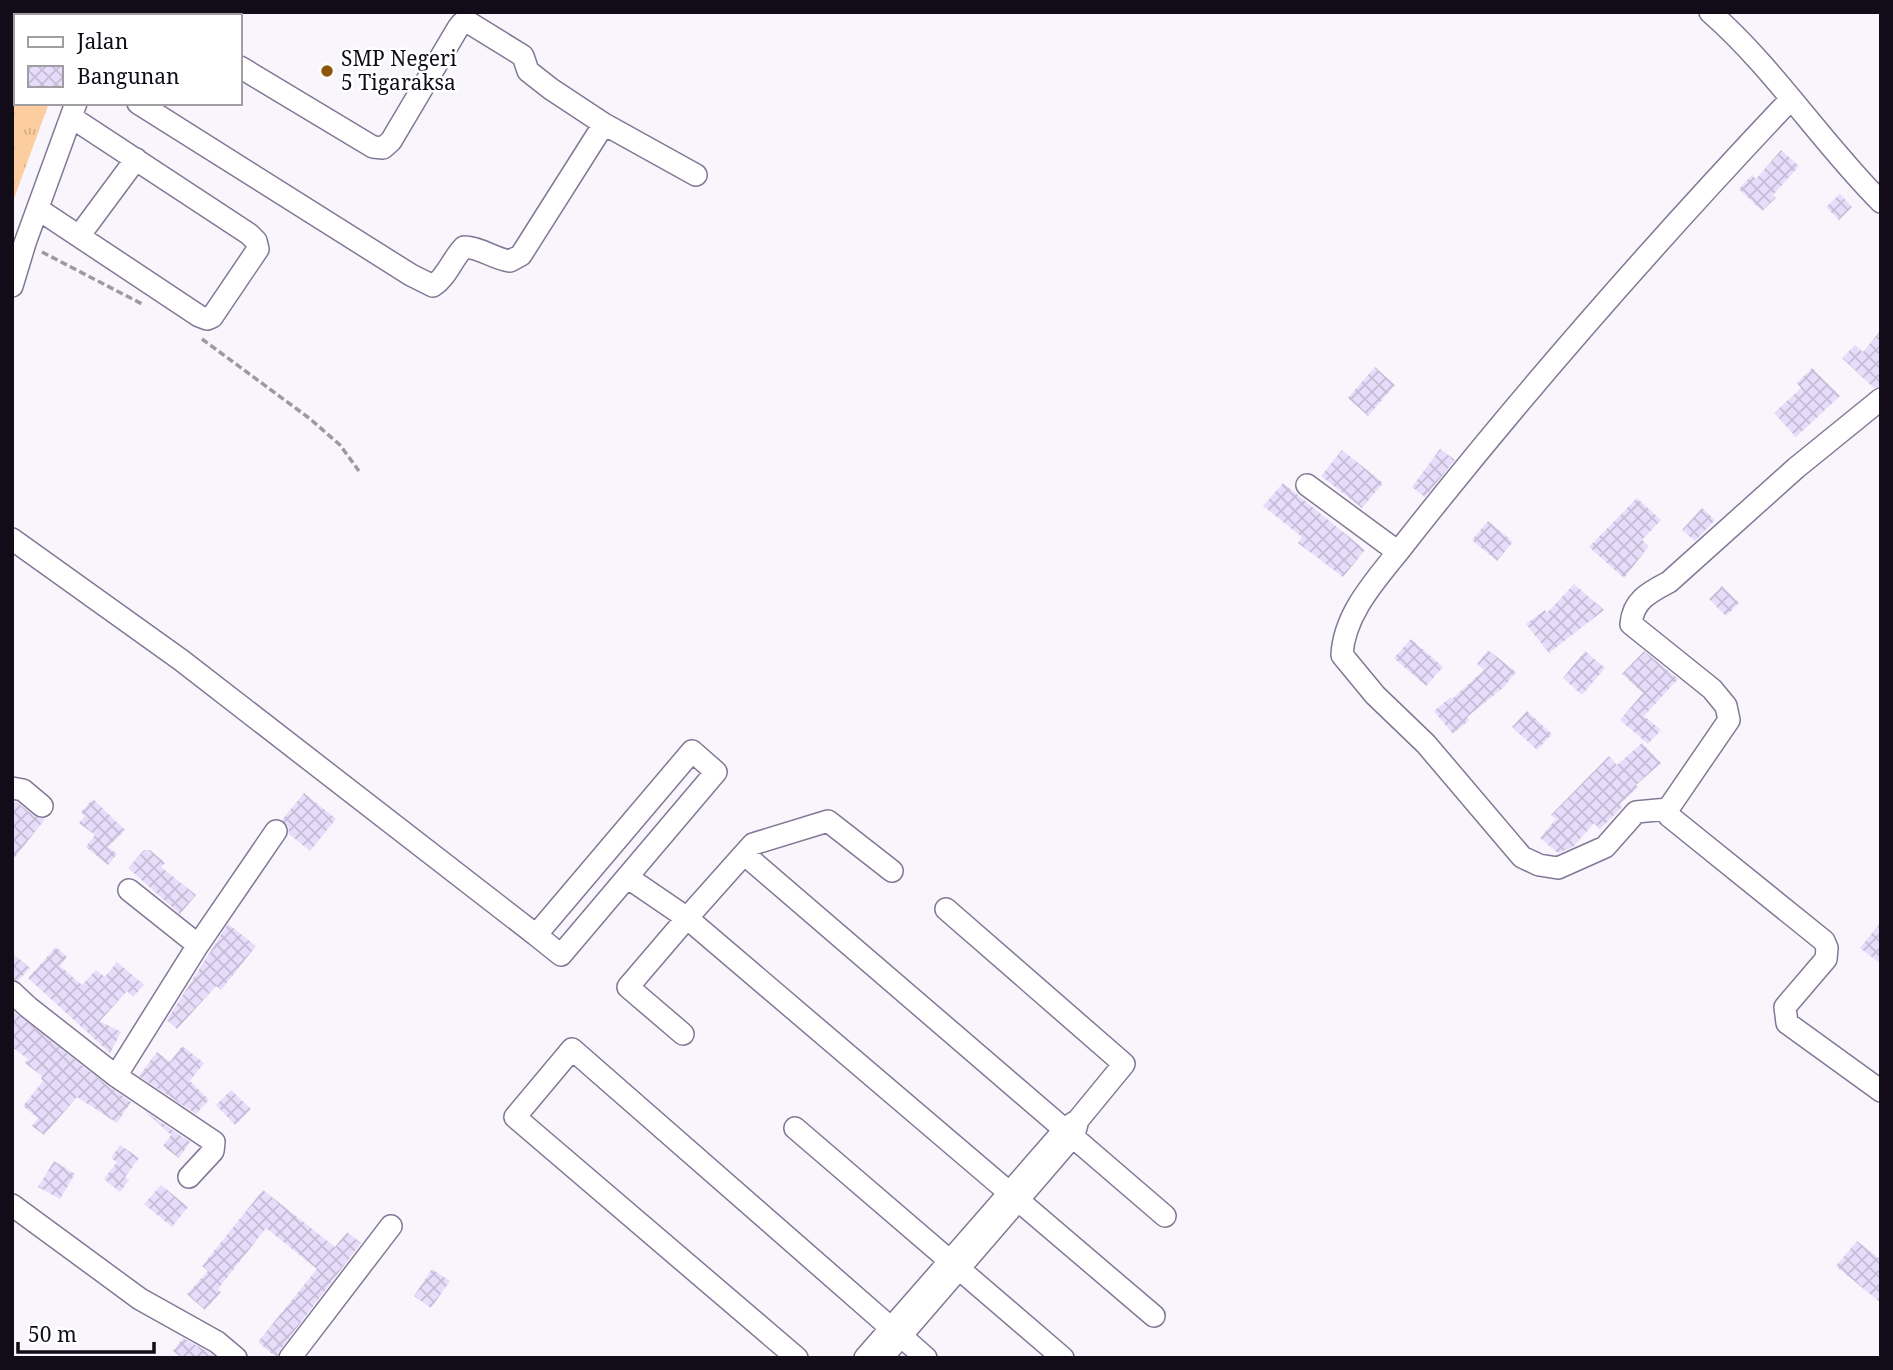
<svg xmlns="http://www.w3.org/2000/svg" width="1893" height="1370" font-family="'Noto Serif',serif">
	<defs>
		<pattern id="grass-tufts" width="24" height="20" patternUnits="userSpaceOnUse" patternTransform="scale(1.75)"><rect width="24" height="20" fill="#fccd9e"/><path d="M3 7l-1-3M5 7V3M7 7l1-3M15 17l-1-3M17 17v-4M19 17l1-3" fill="none" stroke="#d7af87"/></pattern>
		<pattern id="building-cross-hatch" width="8" height="8" patternUnits="userSpaceOnUse" patternTransform="scale(1.75)"><rect width="8" height="8" fill="#e7dcfa"/><path d="M0 0l8 8M0 8l8-8" fill="none" stroke="#c5bcd6"/></pattern>
	</defs>
	<rect width="100%" height="100%" fill="#f8f5fd"/>
	<path fill="url(#grass-tufts)" d="M12,12H92L90,16H16V103H49L12,204Z"/>
	<path fill="url(#building-cross-hatch)" d="M1781,150L1799,166L1773,195L1776,198L1762,211L1739,189L1752,175L1756,179Z
		M1840,194L1852,207L1839,220L1826,207Z
		M1881,330V386L1874,388L1842,358L1855,345L1863,352Z
		M1375,367L1395,385L1368,416L1348,398Z
		M1812,368L1840,396L1796,437L1774,413L1801,388L1797,383Z
		M1440,449L1455,460L1425,497L1412,487Z
		M1342,450L1383,483L1362,508L1321,476Z
		M1283,483L1365,550L1343,577L1298,543L1302,537L1263,506Z
		M1637,498L1661,520L1642,540L1649,546L1624,578L1589,547Z
		M1702,508L1715,520L1695,541L1682,530Z
		M1488,521L1513,542L1497,561L1472,540Z
		M1574,584L1604,610L1549,653L1526,624L1545,610L1547,613Z
		M1722,586L1739,603L1726,616L1709,599Z
		M1411,639L1443,667L1426,686L1394,658Z
		M1488,650L1516,672L1504,687L1467,717L1469,720L1453,734L1434,711L1451,697L1452,699L1484,670L1477,664Z
		M1585,651L1605,668L1582,695L1563,678Z
		M1644,651L1678,679L1644,716L1661,730L1648,744L1620,720L1643,693L1622,674Z
		M1527,711L1552,734L1537,750L1512,727Z
		M1642,743L1661,763L1636,785L1638,787L1620,804L1622,807L1600,829L1594,823L1573,847L1558,853L1540,838L1556,819L1551,815L1609,756L1617,765Z
		M304,793L336,819L310,851L289,834L288,826L282,820Z
		M93,799L125,830L108,847L117,854L108,865L86,847L95,835L79,823L85,816L81,812Z
		M13,802H17L34,816L45,819L12,861Z
		M144,850H150L165,863L161,867L196,895L180,914L128,868Z
		M1881,922V964L1860,948Z
		M228,924L256,946L221,990L216,986L177,1029L167,1020Z
		M56,947L67,957L60,966L82,985L96,970L105,977L117,962L144,985L133,997L127,991L100,1021L121,1032L110,1053L28,978Z
		M12,953L30,968L18,981L12,979Z
		M12,1010L108,1086L131,1102L117,1123L77,1097L44,1135L32,1126L38,1118L23,1106L43,1081L41,1079L42,1076L25,1063L28,1059L12,1047Z
		M182,1046L204,1063L190,1081L209,1100L196,1114L139,1076L157,1052L170,1062Z
		M231,1090L251,1109L235,1125L216,1105Z
		M146,1112L190,1142L179,1158L163,1146L171,1135Z
		M120,1145L139,1158L125,1177L129,1180L120,1192L104,1179L117,1162L111,1158Z
		M54,1161L75,1174L60,1199L38,1187Z
		M161,1185L188,1207L172,1227L144,1204Z
		M263,1190L335,1247L347,1232L361,1243L280,1350L277,1358L258,1342L317,1269L266,1228L218,1289L221,1292L205,1310L187,1294L208,1271L202,1266Z
		M1857,1241L1881,1260V1303L1836,1266Z
		M432,1269L450,1281L431,1308L414,1296Z
		M183,1338L210,1353L215,1358H182L173,1351Z"/>
	<g fill="none" stroke-linecap="round" stroke-linejoin="round">
		<defs>
			<path id="minor" d="M149,12L154,16
				M1710,12C1774,68 1821,142 1881,202
				M24,16L27,12
				M118,16L120,12
				M240,67L373,147L383,148L391,141L458,28L462,23L468,22L523,56L528,71L551,89L604,124L696,175
				M12,70L16,67
				M138,103L411,275L433,286C447,277 452,259 464,247C480,247 494,259 510,261L521,255L604,124
				M38,209L199,316L207,319L212,317L258,249L256,241L249,234L71,117
				M79,236L136,159
				M12,286L25,243L76,103
				M1881,399L1796,468L1669,582C1650,592 1633,600 1631,624L1712,689L1726,706L1729,720L1668,809L1669,816L1824,941L1827,948L1826,959L1785,1007L1787,1023L1881,1091
				M1307,485L1398,552C1521,395 1653,245 1790,100
				M12,539L181,660L536,935
				M1398,552C1374,582 1344,615 1342,655L1375,695L1426,744L1522,857L1539,865L1558,868L1605,847L1636,812L1668,809
				M692,751L716,772L561,955L536,935Z
				M12,788L23,790L42,806
				M744,854L753,844L828,821L892,871
				M627,877L687,918L744,854L1165,1216
				M129,890L198,945
				M946,909L1124,1064L1078,1120
				M12,992L28,1007L116,1076L214,1142L213,1151L189,1177
				M683,1034L628,987L687,918L1154,1316
				M116,1076L198,945L276,831
				M795,1128L1063,1358
				M12,1205L140,1299L217,1342L236,1358
				M901,1336L926,1358
				M290,1358L391,1226
				M797,1358L515,1117L572,1049L891,1328
				M865,1358L1066,1128L1078,1120L1074,1135L882,1358"/>
		</defs>
		<use href="#minor" stroke="#837796" stroke-width="24"/>
		<path stroke="#9d99a3" stroke-width="3.5" stroke-dasharray="7 3.5" stroke-linecap="butt" d="M42,252L144,305
			M202,339L309,418L340,445L359,471"/>
		<use href="#minor" stroke="#fff" stroke-width="21"/>
	</g>
	<circle fill="#8d560b" stroke="#fff" stroke-width="2.5" cx="327" cy="71" r="7"/>
	<g text-anchor="middle" stroke-width="5" stroke-linejoin="round" paint-order="stroke">
		<g font-size="21" fill="#110c18" stroke="#fff" text-anchor="start">
			<text x="341" y="66">SMP Negeri<tspan x="341" dy="24">5 Tigaraksa</tspan></text>
		</g>
	</g>
	<rect width="1893" height="1370" fill="none" stroke="#110c18" stroke-width="28"/>
	<rect x="14" y="14" width="228" height="91" fill="#ffffff" stroke="#a09ea3" stroke-width="2"/>
	<rect x="28" y="37" width="35" height="10" fill="#ffffff" stroke="#a09ea3" stroke-width="2"/>
	<text x="77" y="49" font-size="21" fill="#110c18">Jalan</text>
	<rect x="28" y="66" width="35" height="21" fill="url(#building-cross-hatch)" stroke="#a09ea3" stroke-width="2"/>
	<text x="77" y="84" font-size="21" fill="#110c18">Bangunan</text>
	<path d="M18 1342v10h136v-10" fill="none" stroke="#110c18" stroke-width="3.5"/>
	<text x="28" y="1342" font-size="21" fill="#110c18" stroke="#ffffff" stroke-width="5" paint-order="stroke">50 m</text>
</svg>
